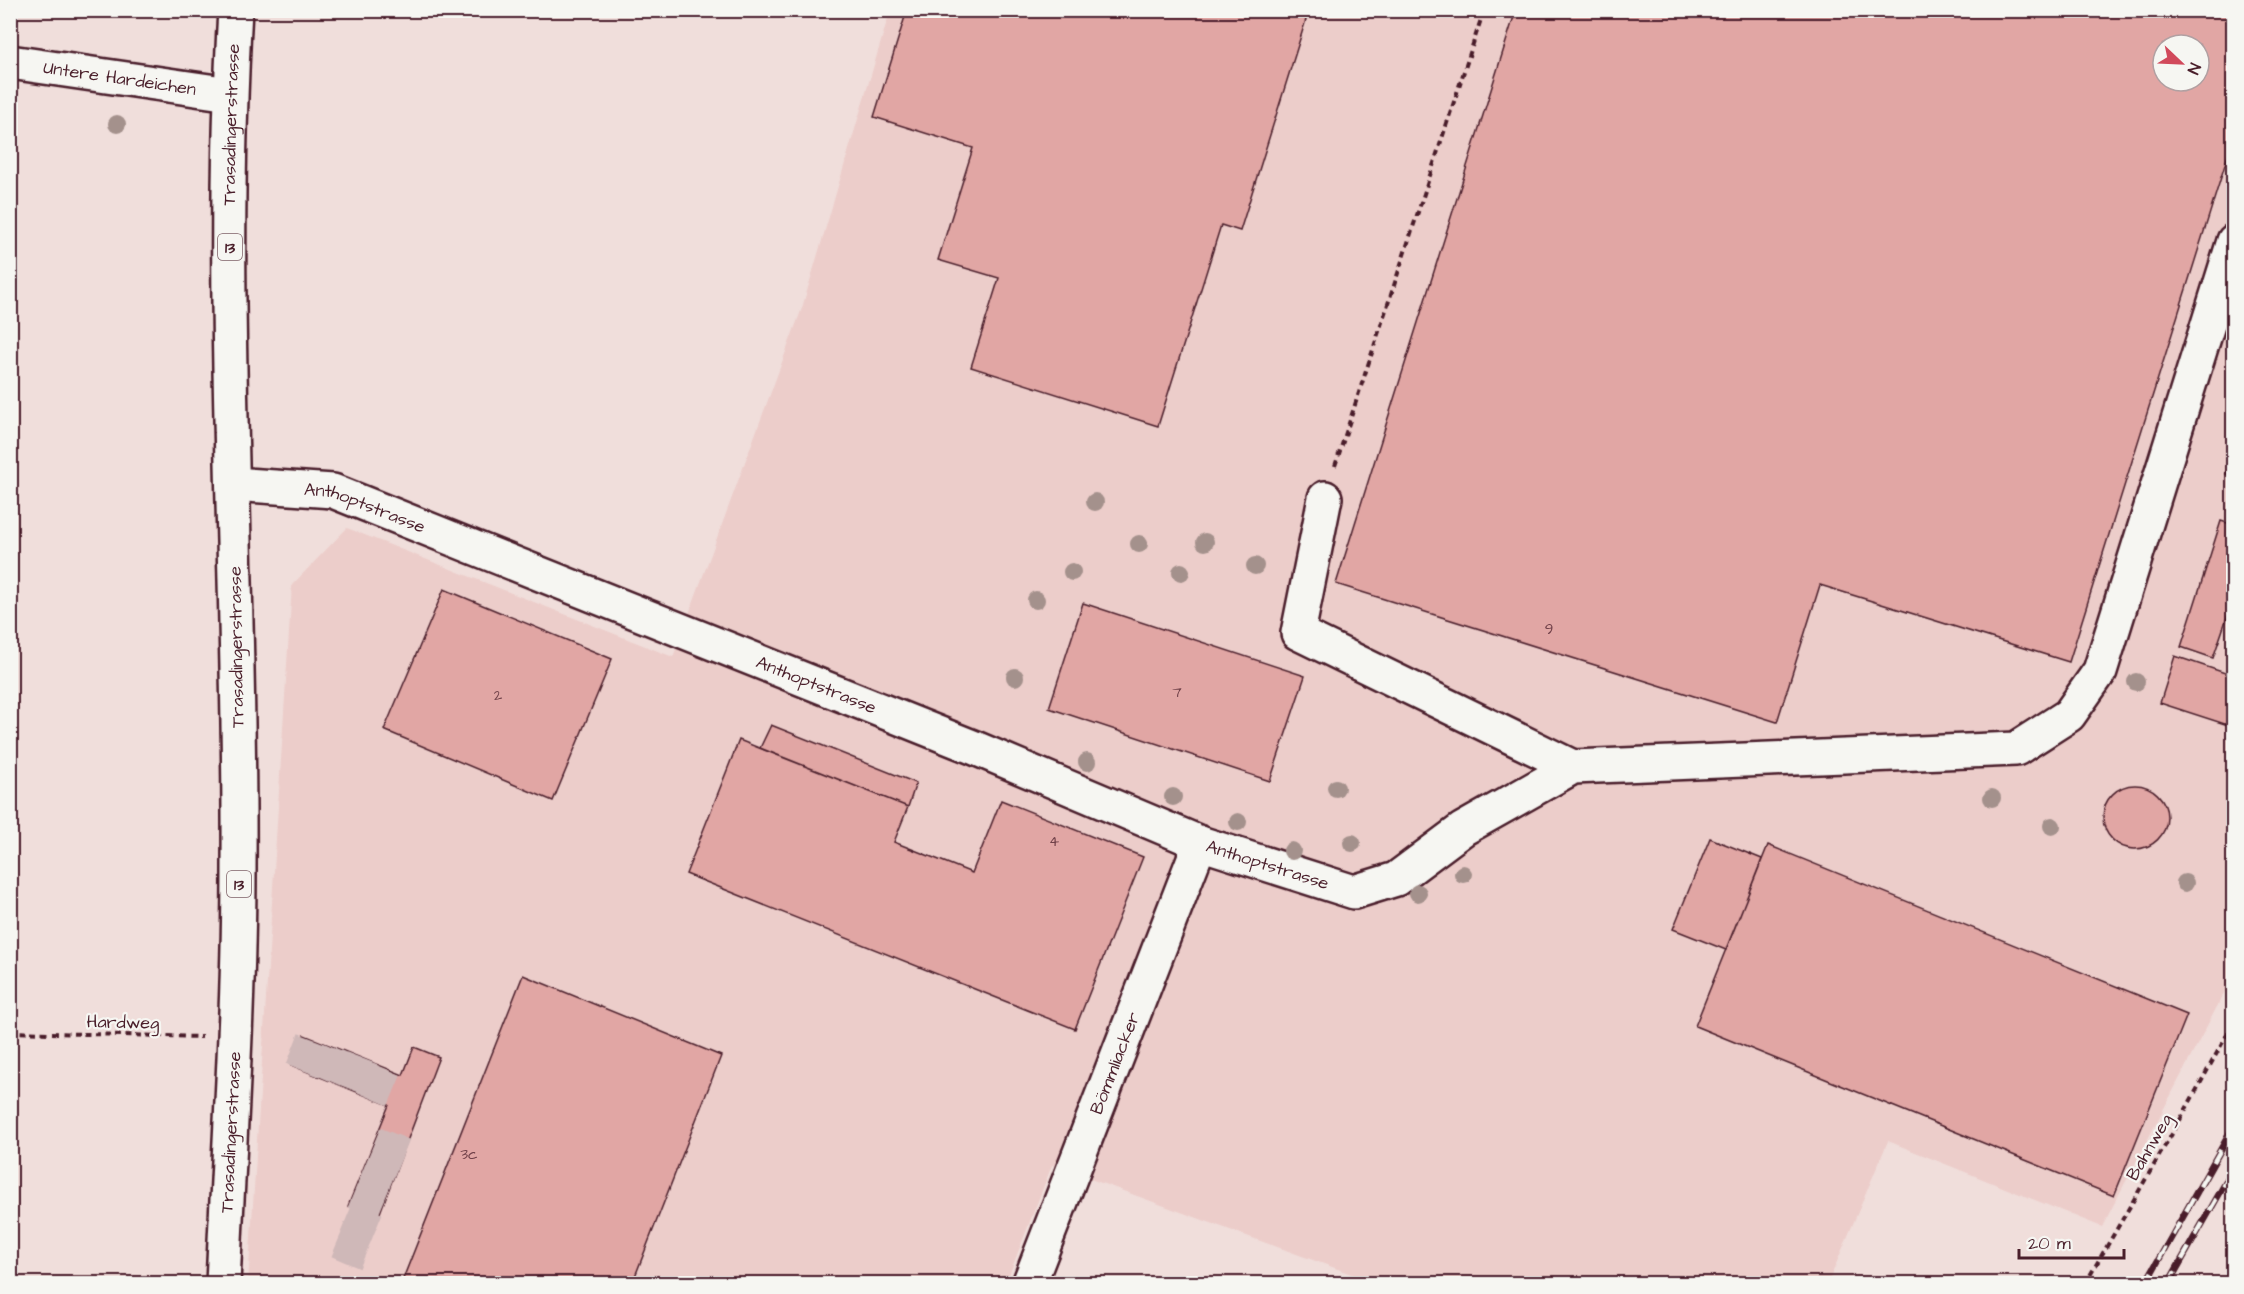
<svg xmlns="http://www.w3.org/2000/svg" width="2244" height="1294" font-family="'Architects Daughter',sans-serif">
	<rect width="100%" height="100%" fill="#f0dedb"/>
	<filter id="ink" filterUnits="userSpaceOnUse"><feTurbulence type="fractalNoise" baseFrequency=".0167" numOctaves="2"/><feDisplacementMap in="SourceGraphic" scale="12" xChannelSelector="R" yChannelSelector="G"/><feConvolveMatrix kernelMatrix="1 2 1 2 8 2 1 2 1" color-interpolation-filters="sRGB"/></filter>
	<g filter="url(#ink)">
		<path fill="#eccdca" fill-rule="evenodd" d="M890,11H2233V976L2102,1227L1888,1141L1828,1283H1376L1052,1165L1006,1283L248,1284L292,585L347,528L673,657L802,308ZM2163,45H2199V81H2163Z"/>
		<path fill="#e1a6a4" stroke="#4a1f2b" stroke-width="1.5" fill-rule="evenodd" d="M907,10H1309L1240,231L1221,225L1158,426L971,367L999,278L938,260L973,148L874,117Z
			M1516,10H2234V136L2069,662L1820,585L1777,722L1336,584ZM2163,45H2199V81H2163Z
			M2234,451V476L2226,474Z
			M2221,521L2234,525V597L2213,658L2181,647Z
			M444,589L612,659L553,801L384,730Z
			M1083,603L1305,676L1270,781L1049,708Z
			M2175,656L2234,676V727L2160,703Z
			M771,725L916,783L908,807L760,748Z
			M739,740L908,807L894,842L972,873L1001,800L1143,857L1075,1029L686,874Z
			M2103 817a32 32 0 1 1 64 0a32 32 0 1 1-64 0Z
			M1710,838L1762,859L1726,950L1673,929Z
			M1768,845L2187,1015L2114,1196L1695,1026Z
			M523,975L721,1056L632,1284H401Z
			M304,1035L403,1075L414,1047L439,1057L378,1218L348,1206L389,1105L291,1065Z"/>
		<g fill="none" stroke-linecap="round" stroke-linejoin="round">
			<path stroke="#cfb8b8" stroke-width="33" stroke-dasharray="33 16" stroke-linecap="butt" d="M302,1070L314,1039
				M325,1079L338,1049
				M350,1089L362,1058
				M373,1099L386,1068
				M374,1143L403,1155
				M364,1167L393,1179
				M354,1192L383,1204
				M347,1217L376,1229
				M338,1241L366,1253"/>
			<defs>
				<g id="minor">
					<path id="s1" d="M10,62L230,94"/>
					<path id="s2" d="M233,484L333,491L975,748L1200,843L1354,892L1396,879L1463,829L1573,767L2016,749L2069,715L2100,671L2234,241"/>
					<path d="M1325,498L1298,633L1573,767"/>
					<path id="s3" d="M1029,1284L1200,843"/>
				</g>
				<g id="major">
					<path id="s4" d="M223,1284C229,1145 239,1006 239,868C241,582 218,296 235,10"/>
				</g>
			</defs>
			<use href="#minor" stroke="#4a1f2b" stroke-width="38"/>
			<use href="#major" stroke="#4a1f2b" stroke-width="38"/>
			<path stroke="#4a1f2b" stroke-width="4" stroke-dasharray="6 4.5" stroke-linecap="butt" d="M1335,466L1484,10
				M10,1032L202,1037
				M2085,1284L2180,1120L2234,1022"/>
			<use href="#minor" stroke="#f6f6f2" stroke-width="33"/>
			<use href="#major" stroke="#f6f6f2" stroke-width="33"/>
			<defs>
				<path id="rail" d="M2145,1284L2234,1126
					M2168,1284L2234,1168"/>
			</defs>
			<use href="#rail" stroke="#4a1f2b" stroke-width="7"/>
			<use href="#rail" stroke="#f6f6f2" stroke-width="4.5" stroke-dasharray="14" stroke-linecap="butt"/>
		</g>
		<g fill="#a4918c">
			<circle cx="117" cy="124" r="9"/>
			<circle cx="1095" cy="502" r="9"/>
			<circle cx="1205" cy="542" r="9"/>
			<circle cx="1139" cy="544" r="9"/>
			<circle cx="1255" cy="566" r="9"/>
			<circle cx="1072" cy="572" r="9"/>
			<circle cx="1181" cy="572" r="9"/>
			<circle cx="1036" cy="600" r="9"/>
			<circle cx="1015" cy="677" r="9"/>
			<circle cx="2136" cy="682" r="9"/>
			<circle cx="1087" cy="762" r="9"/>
			<circle cx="1336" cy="788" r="9"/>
			<circle cx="1173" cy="797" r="9"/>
			<circle cx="1992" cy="798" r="9"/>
			<circle cx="1238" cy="822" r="9"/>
			<circle cx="2052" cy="826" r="9"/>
			<circle cx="1352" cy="843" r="9"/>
			<circle cx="1292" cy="851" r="9"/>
			<circle cx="1463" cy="874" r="9"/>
			<circle cx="2185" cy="883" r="9"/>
			<circle cx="1418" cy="893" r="9"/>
		</g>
	</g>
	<g text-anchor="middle" stroke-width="4.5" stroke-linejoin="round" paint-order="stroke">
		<g font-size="15" fill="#704149">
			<text x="1549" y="634">9</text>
			<text x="1177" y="697">7</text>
			<text x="498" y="700">2</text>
			<text x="1054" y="846">4</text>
			<text x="469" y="1159">3c</text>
		</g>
		<g fill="#f6f6f2" stroke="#7e6067" stroke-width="1.5">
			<rect x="218" y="234" width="24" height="26" rx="4.5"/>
			<rect x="227" y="871" width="24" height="26" rx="4.5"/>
		</g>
		<g font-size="16" font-weight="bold" fill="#4a1f2b">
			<text x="230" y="253">13</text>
			<text x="239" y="890">13</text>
		</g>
		<g font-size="18" fill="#4a1f2b" stroke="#f6f6f2">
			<text dy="6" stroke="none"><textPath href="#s1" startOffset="111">Untere Hardeichen</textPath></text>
			<text dy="6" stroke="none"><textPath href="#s4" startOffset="1160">Trasadingerstrasse</textPath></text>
			<text dy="6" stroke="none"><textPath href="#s2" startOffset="135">Anthoptstrasse</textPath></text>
			<text transform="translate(236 647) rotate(-91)" y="6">Trasadingerstrasse</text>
			<text dy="6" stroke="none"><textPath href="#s2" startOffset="621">Anthoptstrasse</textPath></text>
			<text dy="6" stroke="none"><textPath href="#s2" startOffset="1107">Anthoptstrasse</textPath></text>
			<text transform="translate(123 1022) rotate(1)" y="6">Hardweg</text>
			<text dy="6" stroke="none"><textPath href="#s3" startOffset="237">Bömmliacker</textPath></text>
			<text dy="6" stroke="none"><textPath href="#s4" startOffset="152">Trasadingerstrasse</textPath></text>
			<text transform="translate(2149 1147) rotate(-60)" y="6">Bahnweg</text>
		</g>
	</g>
	<rect width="2244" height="1294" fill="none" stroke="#f6f6f2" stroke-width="36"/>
	<rect x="18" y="18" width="2208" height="1258" fill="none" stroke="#4a1f2b" stroke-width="2" filter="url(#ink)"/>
	<g transform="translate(2181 63) rotate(113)"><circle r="28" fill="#f6f6f2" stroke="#b1a0a2" stroke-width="1.5"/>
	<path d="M0-4.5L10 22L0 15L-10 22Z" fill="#d1495b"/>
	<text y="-9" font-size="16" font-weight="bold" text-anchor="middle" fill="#4a1f2b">N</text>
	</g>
	<path d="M2019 1249v9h105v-9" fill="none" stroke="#4a1f2b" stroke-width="3"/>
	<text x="2028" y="1249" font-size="18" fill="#4a1f2b" stroke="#f6f6f2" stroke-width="4.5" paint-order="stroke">20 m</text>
</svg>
